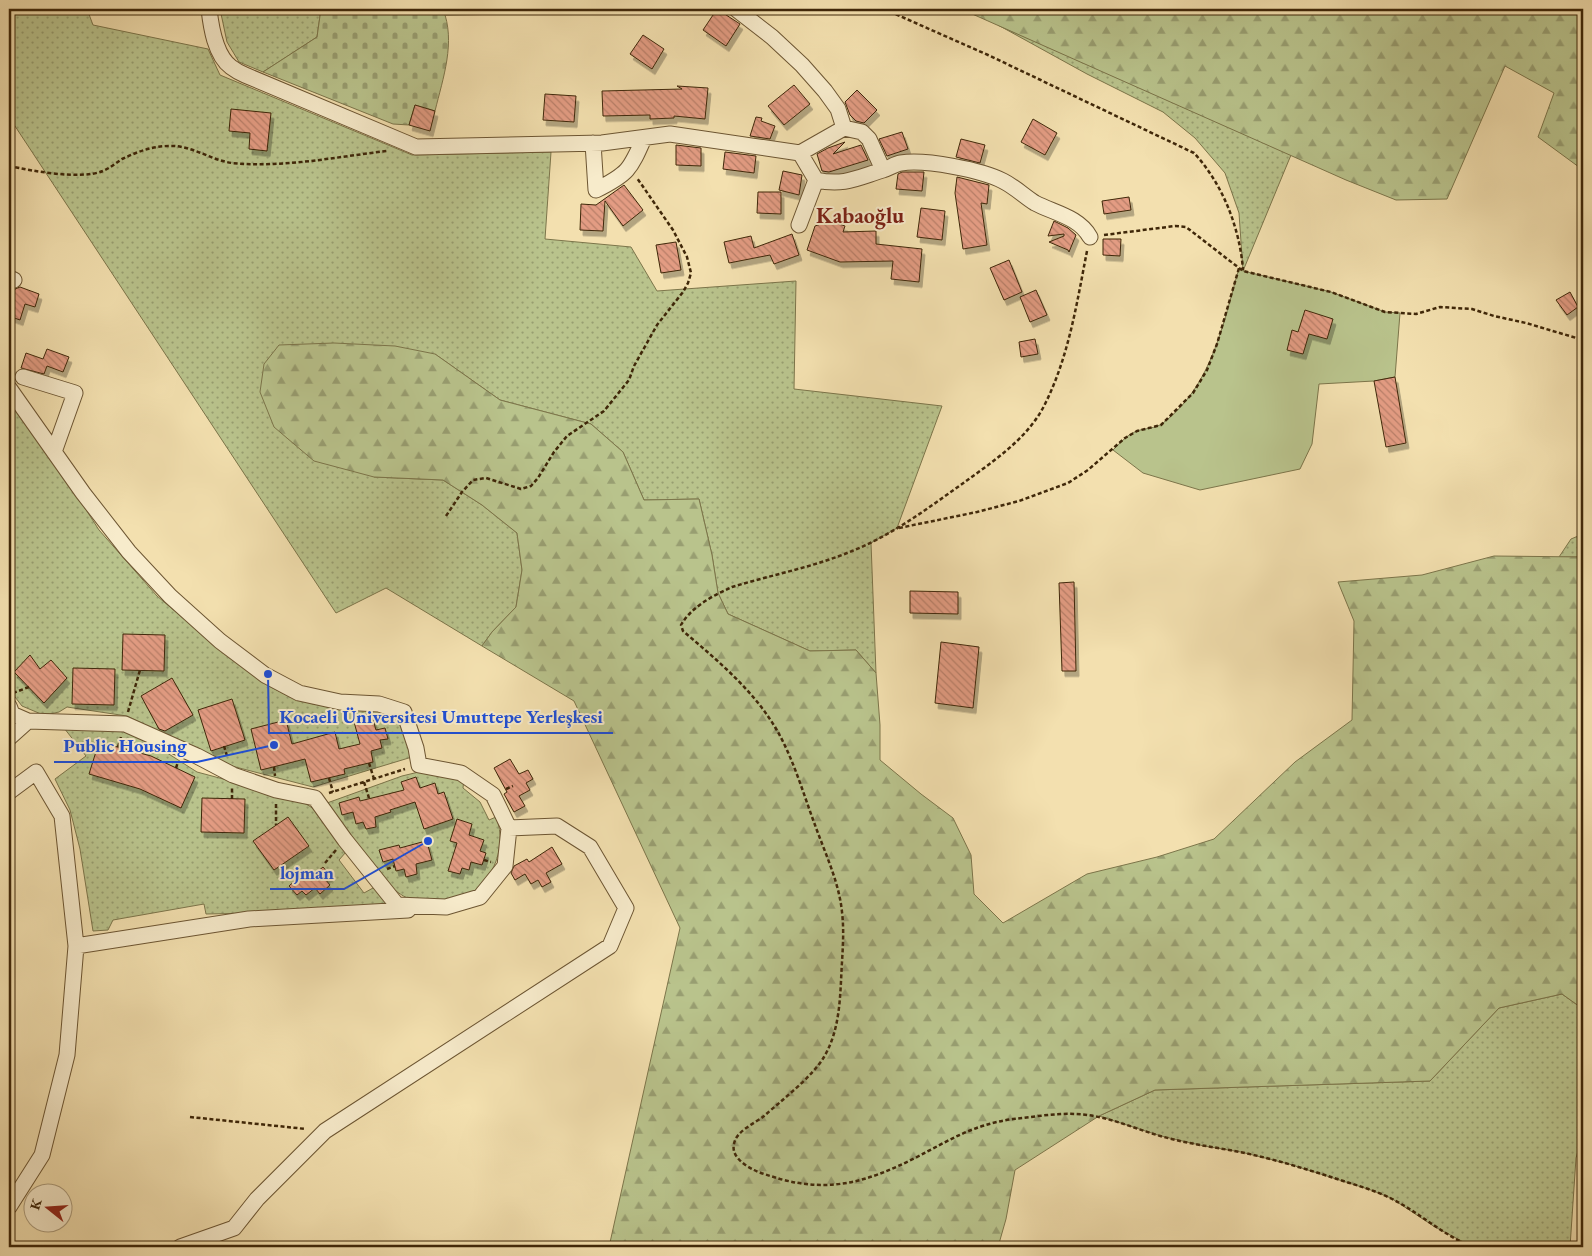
<svg xmlns="http://www.w3.org/2000/svg" width="1592" height="1256" font-family="'EB Garamond',serif">
	<defs>
		<pattern id="grass-dots" width="8" height="8" patternUnits="userSpaceOnUse" patternTransform="scale(1.25)"><rect width="8" height="8" fill="#b9c38c"/><path d="M2 2h.1M6 6h.1" fill="none" stroke="#989e71" stroke-width="1.8" stroke-linecap="round"/></pattern>
		<pattern id="forest-firs" width="22" height="20" patternUnits="userSpaceOnUse" patternTransform="scale(1.25)"><rect width="22" height="20" fill="#b9c38c"/><path d="M5 1l3.5 6h-7zM16 11l3.5 6h-7z" fill="#989e71"/></pattern>
		<pattern id="cemetery-stones" width="16" height="16" patternUnits="userSpaceOnUse" patternTransform="scale(1.25)"><rect width="16" height="16" fill="#b9c38c"/><path d="M2 7V4a2 2 0 0 1 4 0v3zM10 15v-3a2 2 0 0 1 4 0v3z" fill="#989e71"/></pattern>
		<pattern id="building-back-hatch" width="6" height="6" patternUnits="userSpaceOnUse" patternTransform="scale(1.25)"><rect width="6" height="6" fill="#e39c83"/><path d="M-1 5l2 2M0 0l6 6M5-1l2 2" fill="none" stroke="#b97f69"/></pattern>
		<filter id="shadow"><feDropShadow dx="3" dy="5.5" stdDeviation="0" flood-color="#0004"/></filter>
	</defs>
	<rect width="100%" height="100%" fill="#f3e0af"/>
	<filter id="stains"><feTurbulence type="fractalNoise" baseFrequency=".004" numOctaves="4"/><feColorMatrix values="0 0 0 0 .2 0 0 0 0 .09 0 0 0 0 .02 0 0 0 .5 -.17"/></filter>
	<radialGradient id="worn" r=".72"><stop offset=".6" stop-color="#630" stop-opacity="0"/><stop offset="1" stop-color="#630" stop-opacity=".3"/></radialGradient>
	<path fill="url(#grass-dots)" stroke="#7c754a" d="M9,9H87L93,25L208,49L220,75L412,155L551,152L545,239L631,247L657,291L796,281L794,389L942,406L897,528L871,543L876,673L856,650L810,651L728,614L718,593L712,555L699,499L644,500L623,452L591,424L500,400L435,354L374,477L443,480L482,505L517,533L522,570L516,607L492,632L482,646L386,588L336,613L9,117Z
		M220,9H321L317,37L263,72L239,62L227,42Z
		M443,9H523L520,14L446,15Z
		M998,25L1291,155L1243,271L1239,213L1225,173L1195,138L1163,112L1087,74Z
		M9,400L74,491L99,530L157,596L234,661L269,686L290,697L313,704L328,706L370,708L398,717L401,723L412,757L313,787L220,763L127,716L67,707L59,712L50,714H41L22,706L15,697L9,648Z
		M1583,534V557H1559L1571,539Z
		M95,725L139,735L197,772L298,799L314,809L346,852L339,860L364,893L373,888L390,905L257,913L206,914L204,904L113,920L108,930L93,931L80,849L70,810L55,779L86,756L64,728Z
		M427,770L464,778L463,788L480,802L489,820L496,817C509,849 490,890 456,901C450,903 417,901 410,899C401,896 394,889 387,884L327,803L402,776Z
		M1562,994L1583,1009V1133L1576,1158L1570,1247H1473L1435,1227L1391,1198L1371,1190L1289,1164L1241,1152L1204,1146L1161,1136L1099,1116L1155,1090L1430,1081L1499,1008Z"/>
	<path fill="url(#forest-firs)" stroke="#7c754a" d="M961,9H1583V170L1538,137L1554,93L1505,66L1447,199L1396,200L1346,180Z
		M334,343L395,346L435,354L500,400L591,424L623,452L644,500L699,499L712,555L718,593L728,614L810,651L856,650L876,673L880,725V760L921,794L953,818L971,855L974,894L1003,923L1087,874L1157,857L1214,839L1295,762L1352,720L1354,621L1338,582L1422,575L1494,556L1583,557V1009L1562,994L1499,1008L1430,1081L1155,1090L1099,1116L1015,1170L1006,1219L998,1247H609L680,928L574,701L482,646L492,632L516,607L522,570L517,533L482,505L443,480L374,477L314,461L274,427L260,392L264,364L279,345Z"/>
	<path fill="url(#cemetery-stones)" stroke="#7c754a" d="M321,9H443C456,42 443,78 435,111L415,105L409,125L393,124L263,72L317,37Z"/>
	<path fill="#b9c38c" stroke="#7c754a" d="M1239,268L1243,271L1331,292L1385,312L1400,313L1395,377L1374,381L1319,384L1312,444L1300,469L1200,490L1143,473L1113,450C1120,443 1128,434 1137,431C1145,428 1155,429 1163,423C1212,386 1223,324 1239,268Z"/>
	<path fill="url(#building-back-hatch)" stroke="#3f2709" filter="url(#shadow)" d="M717,9L740,24L726,46L703,30Z
		M643,35L664,49L652,69L630,54Z
		M794,85L810,104L784,125L768,106Z
		M677,86L708,88L705,119L674,116V118L650,119V115L603,116L602,91L682,89Z
		M857,90L877,110L864,123L856,121L850,115L845,102Z
		M545,94L576,96L574,122L543,120Z
		M415,105L435,111L430,131L409,125Z
		M231,109L271,113L267,151L249,149L250,133L229,131Z
		M756,117L762,118L761,121L775,126L770,139L750,136Z
		M1033,119L1057,133L1045,155L1021,142Z
		M902,132L908,149L887,156L879,139Z
		M961,139L985,145L980,163L956,157Z
		M845,142L833,154L861,145L868,160L829,172L822,171L817,154L828,148Z
		M676,145L701,148V166L676,165Z
		M725,152L756,156L754,173L723,169Z
		M783,171L802,175L799,195L779,190Z
		M902,172H924L922,191L896,189L898,174Z
		M957,177L989,185L987,204L981,203L987,245L963,249L955,193Z
		M624,185L643,210L623,226L605,201L603,231L580,230L581,204L596,205Z
		M758,192H781V214L757,213Z
		M1129,197L1131,210L1104,214L1102,201Z
		M921,208L945,211L942,240L917,237Z
		M830,221L845,226L843,232L876,231V244L922,249L919,282L891,279L893,261L840,262L807,250L815,226Z
		M1054,221L1068,228L1076,235L1069,252L1068,250L1049,242L1064,236V234L1048,236Z
		M792,234L799,255L774,264L770,255L729,263L724,242L751,236L754,248Z
		M1103,239H1121L1120,256L1103,255Z
		M676,242L681,270L661,273L656,245Z
		M1009,260L1022,292L1004,300L990,268Z
		M20,287L39,294L35,307L25,304L20,320L9,316V308L15,289Z
		M1036,290L1047,315L1030,322L1020,297Z
		M1570,292L1578,307L1567,315L1556,300Z
		M1305,310L1333,319L1327,339L1309,334L1303,354L1287,350L1292,330L1298,332Z
		M1035,339L1038,354L1021,357L1019,342Z
		M47,349L69,357L63,372L47,366L44,374L21,368L26,353L43,359Z
		M1395,377L1406,443L1386,447L1374,381Z
		M1074,582L1076,671H1062L1059,583Z
		M910,591L958,592V614L910,613Z
		M123,634L165,635L164,671L122,670Z
		M941,642L979,647L973,708L935,703Z
		M30,655L40,669L51,660L67,678L44,703L14,672Z
		M73,668L115,669L114,705L72,704Z
		M172,678L193,715L165,731L159,729L141,696Z
		M232,699L245,740L211,751L198,710Z
		M371,713L376,730L385,728L388,739L380,740L382,748L371,751L373,762L344,769L345,774L311,782L305,759L261,770L251,729L286,720L292,744L335,732L339,749L360,744L353,718Z
		M99,742L151,756L195,777L181,808L140,789L89,774Z
		M510,759L519,774L528,770L533,779L526,783L530,790L519,796L525,806L514,812L504,794L507,792L494,768Z
		M416,777L420,788L435,783L438,794L444,792L453,819L424,829L415,802L390,810L391,812L375,817L376,827L366,829L363,822L356,824L353,812L342,815L339,803L359,797L360,801L404,790L401,782Z
		M202,798L245,799L244,833L201,832Z
		M288,817L309,846L274,870L253,841Z
		M457,819L472,824L469,835L484,840L480,851L486,853L482,865L471,862L469,870L462,868L460,874L448,871L457,843L450,841Z
		M422,842H427L432,860L416,864L417,874L406,877L404,869L396,871L393,859L383,862L379,850L399,845L400,848Z
		M552,847L562,864L546,873L551,882L542,887L538,880L531,884L525,874L515,880L511,873L514,866L527,859L529,862Z
		M323,867L330,875L325,879L330,885L320,894L315,888L306,895L302,891L297,895L289,886L305,871L311,877Z"/>
	<g fill="none" stroke-linecap="round" stroke-linejoin="round">
		<defs>
			<path id="minor" d="M209,9C211,27 215,55 231,67C235,70 240,73 245,75L416,147L602,143L670,134L800,153L844,128L862,132L869,139L883,170C889,168 895,164 901,163C925,159 982,170 1003,181C1015,187 1024,196 1035,203C1054,213 1079,217 1090,237
				M736,9L772,37L802,65L825,91L838,109L844,128
				M593,143L596,190C628,174 630,170 644,138
				M800,153L816,180C844,186 857,178 883,170
				M799,225L816,180
				M9,278L14,280
				M23,377L75,393L54,452
				M9,388L83,493L129,552L170,596L220,641L265,675L299,693L340,702L379,704L404,712L416,748L419,765L461,773L493,795L509,828L505,866L480,897L446,907L397,905L345,840L315,798L276,790L233,775L197,756L125,724L28,721L12,714L9,706
				M9,738L28,721
				M9,792L36,772L62,816L76,946L67,1055L42,1155L9,1207
				M76,946L249,919L408,910
				M180,1247L234,1228L257,1199L325,1131L610,946L626,908L590,847L557,826L509,828"/>
		</defs>
		<use href="#minor" stroke="#6c5532" stroke-width="17"/>
		<path stroke="#3f2709" stroke-width="2.5" stroke-dasharray="4 2.5" stroke-linecap="butt" d="M884,9L988,55L1194,153C1223,184 1240,229 1243,270
			M9,166C33,171 80,180 103,171C110,168 116,163 122,159C137,152 152,146 169,146C192,145 210,160 232,163C284,168 335,157 387,151
			M1104,235L1175,226L1186,227L1243,271L1331,292L1385,312L1416,314L1440,307L1472,309L1494,316L1526,323L1583,340
			M1087,251C1077,302 1069,356 1045,404C1028,439 992,462 962,484C927,509 892,535 852,551C814,567 771,575 732,587C714,595 691,607 681,625L683,631C717,660 752,689 775,727C793,757 803,793 815,825C825,853 839,882 842,912C844,929 843,945 842,962C840,994 841,1028 824,1057C812,1077 782,1100 764,1116C754,1124 736,1131 734,1144C731,1156 744,1165 754,1170C762,1174 771,1176 780,1179C832,1193 869,1181 915,1158C950,1140 972,1125 1013,1119C1033,1117 1055,1113 1076,1114C1107,1115 1134,1129 1164,1137C1189,1144 1214,1147 1240,1152C1270,1158 1299,1167 1328,1176C1348,1183 1369,1188 1388,1197C1418,1211 1442,1235 1473,1247
			M446,516L462,492L473,480L486,478L521,489L531,486L538,478L554,452L567,436L604,411L629,380L634,366L657,325L683,292L688,283L691,273L687,257L673,230L637,178
			M899,528L977,512L1019,501L1068,483L1088,470L1125,438L1137,431L1161,425L1193,393L1207,370L1217,344L1239,268
			M13,693L29,687
			M128,712L140,670
			M224,746L227,756
			M118,747L121,737
			M369,763L374,779
			M274,767L275,776
			M176,768L178,762
			M329,778L333,792
			M364,782L369,798
			M506,789L513,786
			M329,793L405,769
			M232,799V788
			M276,804V825
			M484,860L491,862
			M325,863L336,850
			M387,869L395,866
			M190,1117L306,1129"/>
		<use href="#minor" stroke="#f7ebcb" stroke-width="15"/>
	</g>
	<g text-anchor="middle" stroke-width="4" stroke-linejoin="round" paint-order="stroke">
		<g font-size="22" font-weight="bold" fill="#7a1f14" stroke="#f7ebcb">
			<text x="860" y="223">Kabaoğlu</text>
		</g>
	</g>
	<path fill="none" stroke="#1d4ed8" stroke-width="2" d="M268 674L269 733H613M274 745L197 762H54M428 841L344 889H270"/>
	<g fill="#1d4ed8" stroke="#f7ebcb" stroke-width="2">
		<circle cx="268" cy="674" r="5"/>
		<circle cx="274" cy="745" r="5"/>
		<circle cx="428" cy="841" r="5"/>
	</g>
	<g font-size="19" text-anchor="middle" font-weight="bold" fill="#1d4ed8" stroke="#f7ebcb" stroke-width="4" stroke-linejoin="round" paint-order="stroke">
		<text x="441" y="723">Kocaeli Üniversitesi Umuttepe Yerleşkesi</text>
		<text x="125" y="752">Public Housing</text>
		<text x="307" y="879">lojman</text>
	</g>
	<rect width="1592" height="1256" fill="none" stroke="#f3e0af" stroke-width="30"/>
	<rect x="10" y="10" width="1572" height="1236" fill="none" stroke="#3f2709" stroke-width="2.5"/>
	<rect x="15" y="15" width="1562" height="1226" fill="none" stroke="#3f2709"/>
	<g transform="translate(48 1208) rotate(287)"><circle r="24" fill="#f7ebcb" stroke="#ad9d7d"/>
	<path d="M0-4L9 19L0 12L-9 19Z" fill="#8f2418"/>
	<text y="-8" font-size="14" font-weight="bold" text-anchor="middle" fill="#3f2709">K</text>
	</g>
	<rect width="100%" height="100%" filter="url(#stains)"/>
	<rect width="100%" height="100%" fill="url(#worn)"/>
</svg>
